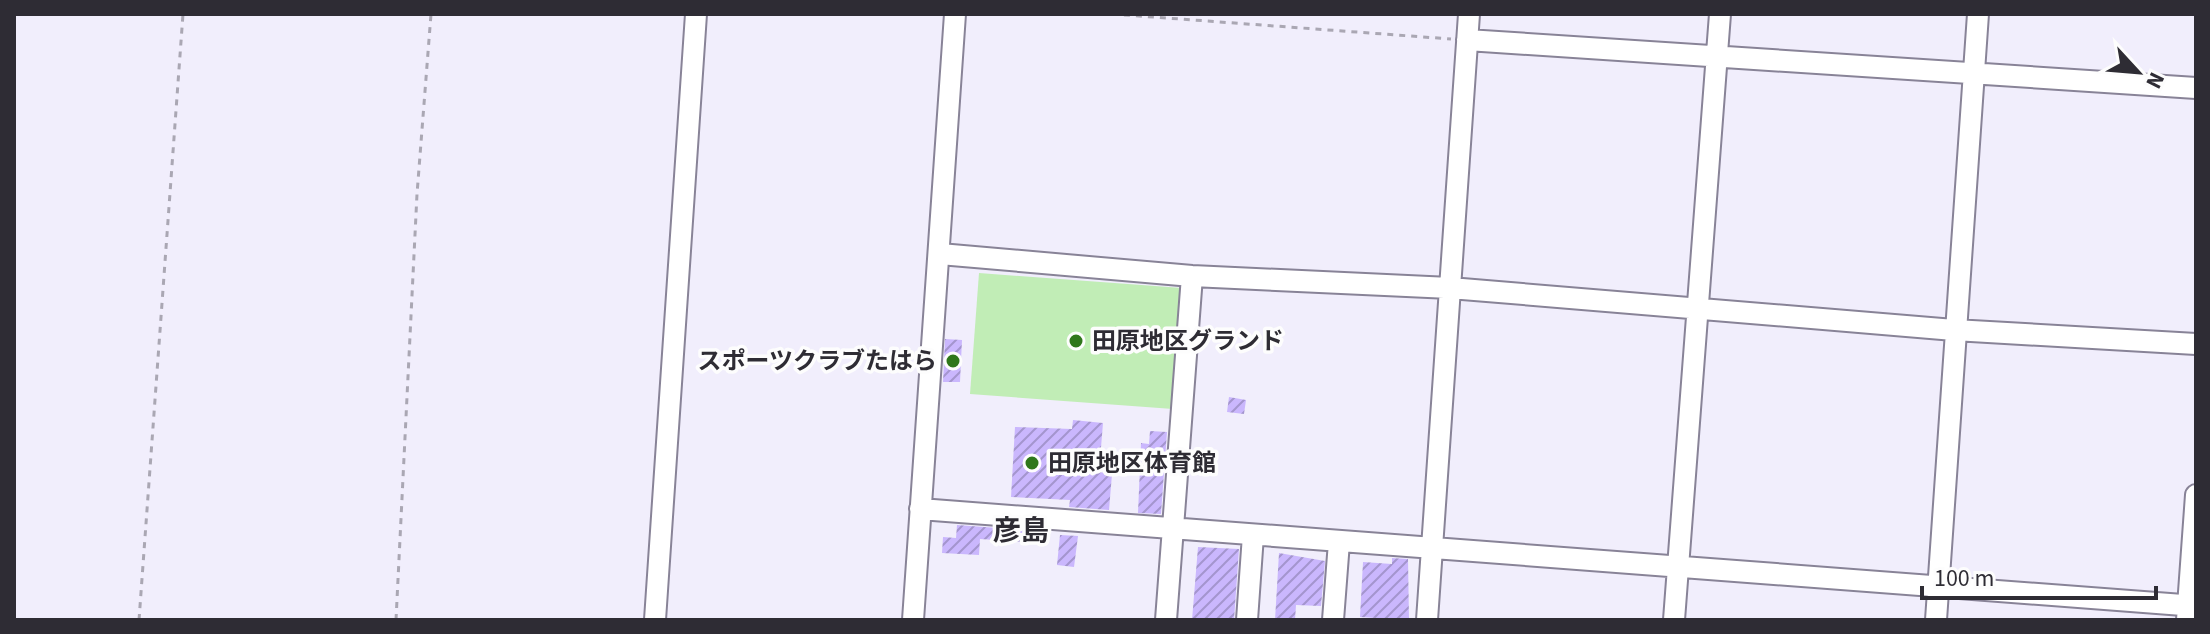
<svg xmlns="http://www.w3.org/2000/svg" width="2210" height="634" font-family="'Source Sans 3','Noto Sans JP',sans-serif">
	<defs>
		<pattern id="building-hatch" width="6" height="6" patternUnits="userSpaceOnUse" patternTransform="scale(2)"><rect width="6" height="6" fill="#cab7fd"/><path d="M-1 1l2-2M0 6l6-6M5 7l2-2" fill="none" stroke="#a495ce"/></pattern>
	</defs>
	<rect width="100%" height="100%" fill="#f1eefc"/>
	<path fill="#c1edb6" d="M979,273L1182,288L1173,409L970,394Z"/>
	<path fill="url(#building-hatch)" d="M945,339L962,340L960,382H943Z
		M1229,397L1246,400L1244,414L1227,412Z
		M1073,420L1103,423L1099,472L1112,474L1109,510L1069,507L1070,500L1011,497L1015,427L1072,429Z
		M1150,431L1167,432L1161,514L1138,513L1141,443L1149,444Z
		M957,525L1026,530L1025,542L980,539L979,555L942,553L943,537L956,538Z
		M1060,535L1078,536L1074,567L1057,565Z
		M1198,547L1239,549L1234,620H1192Z
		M1279,553L1325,561L1321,606L1296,605L1295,620H1275Z
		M1392,558L1408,559L1409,620L1360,617L1363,562L1392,564Z"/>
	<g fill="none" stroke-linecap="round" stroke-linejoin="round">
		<defs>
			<path id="minor" d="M1467,40L2196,88
				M940,254L1192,276L1450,288L1954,330L2196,344
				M920,509L2196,606
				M655,620L696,14
				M913,620L955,14
				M1166,620L1192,276
				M1247,620L1253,535
				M1333,620L1339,542
				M1427,620L1469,14
				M1674,620L1720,14
				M1936,620L1978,14
				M2187,620L2196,495"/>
		</defs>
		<use href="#minor" stroke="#888397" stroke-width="24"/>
		<path stroke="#aaa7b3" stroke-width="3" stroke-dasharray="6 6" stroke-linecap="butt" d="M1112,14L1451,39
			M139,620L183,14
			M396,620L417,194L431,14"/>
		<use href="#minor" stroke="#fff" stroke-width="20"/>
	</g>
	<g fill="#2f771b" stroke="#fdfdfd" stroke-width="3">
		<circle cx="1076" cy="341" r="8"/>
		<circle cx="953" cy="361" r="8"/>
		<circle cx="1032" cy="463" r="8"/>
	</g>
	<g text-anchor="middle" stroke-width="7" stroke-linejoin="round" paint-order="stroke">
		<g font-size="24" font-weight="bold" fill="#2e2c34" stroke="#fdfdfd" text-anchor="start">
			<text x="1092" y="349">田原地区グランド</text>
			<text x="937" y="369" text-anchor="end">スポーツクラブたはら</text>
			<text x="1048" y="471">田原地区体育館</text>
		</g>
		<g font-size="28" font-weight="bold" fill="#2e2c34" stroke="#fdfdfd">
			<text x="1021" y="540">彦島</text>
		</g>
	</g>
	<rect width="2210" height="634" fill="none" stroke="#2e2c34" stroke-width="32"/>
	<g transform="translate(2138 72) rotate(116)" stroke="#fdfdfd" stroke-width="6" paint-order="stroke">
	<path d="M0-6L14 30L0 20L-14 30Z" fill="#2e2c34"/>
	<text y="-12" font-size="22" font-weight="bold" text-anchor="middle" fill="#2e2c34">N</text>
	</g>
	<path d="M1922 586v12h234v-12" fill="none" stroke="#2e2c34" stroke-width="4"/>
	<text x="1934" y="586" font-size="24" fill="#2e2c34" stroke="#fdfdfd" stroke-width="6" paint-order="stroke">100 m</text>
</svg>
